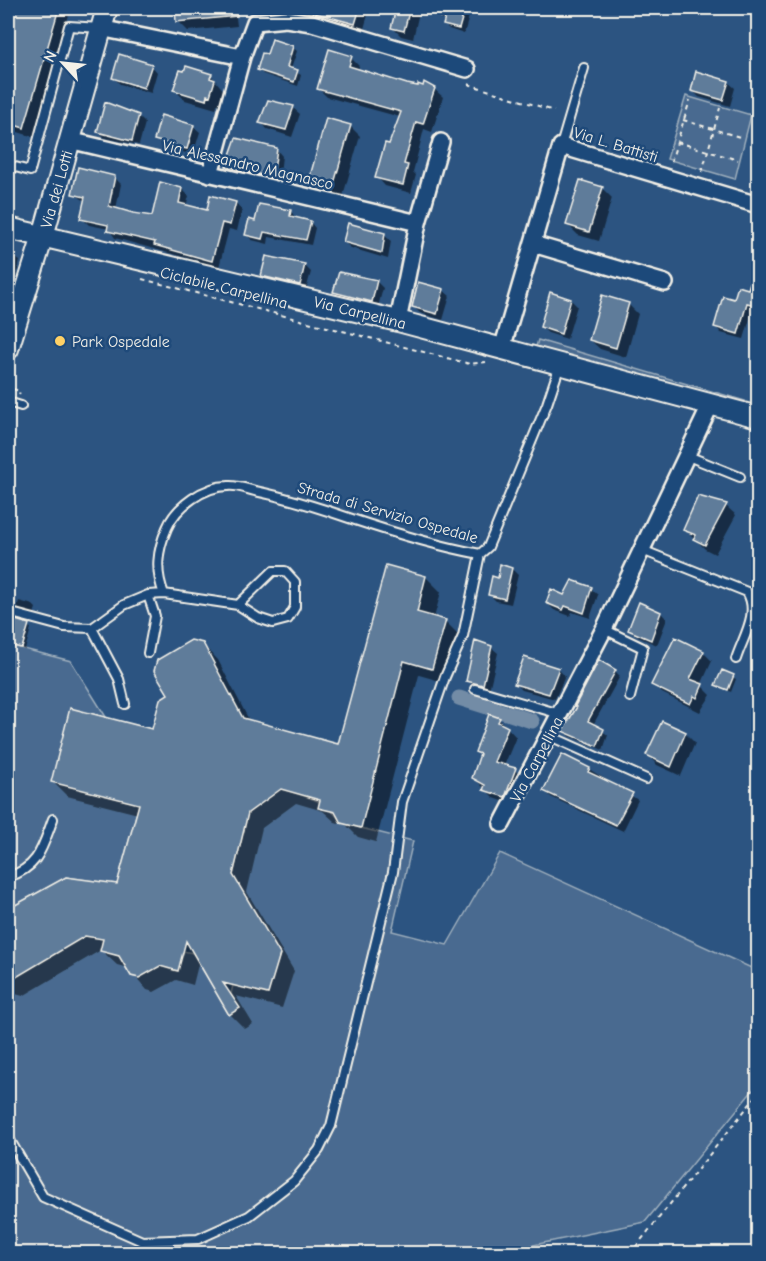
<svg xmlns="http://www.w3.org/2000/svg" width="766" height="1261" font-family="'Comic Neue',sans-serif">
	<rect width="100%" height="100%" fill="#2c5481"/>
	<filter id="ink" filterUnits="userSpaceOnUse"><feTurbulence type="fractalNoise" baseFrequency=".0167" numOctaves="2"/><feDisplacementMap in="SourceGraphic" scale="12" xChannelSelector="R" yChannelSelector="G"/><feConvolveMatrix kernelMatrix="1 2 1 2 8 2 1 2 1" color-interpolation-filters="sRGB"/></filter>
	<g filter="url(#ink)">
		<path fill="#496b90" stroke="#9eaebc" stroke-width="1.5" d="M686,96L751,115L735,179L667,159Z
			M538,340L745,401L744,404L535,350Z
			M8,645L71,661L106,717L70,710L53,782L139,804L117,884L66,877L8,909Z
			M281,789C305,796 328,800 341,823L413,841L392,931L447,945L500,853L758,971V1084L645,1222L490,1254L8,1253V982L85,936L103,939L101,949L119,956L131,976L139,978L160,966L176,971L183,951L193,953L229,1015L239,1008L231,994L233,985L267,994L280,954L233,875L248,813Z"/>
		<path fill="#0007" d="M8,8H71L34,137L8,129Z
			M176,8H235L237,26L188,31L178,21Z
			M260,8H370L363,32L310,19L303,13L267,14Z
			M373,8H420L413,39L401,36L392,27L396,14Z
			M435,8H465L470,13L464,34L449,29L444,24L445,21L433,14Z
			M292,47L297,51L291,69L301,75L298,86L263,74L259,70L268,56Z
			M351,58L359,66L358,71L407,85L434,89L443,97L432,132L424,129L413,172L416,175L411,193L385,186L377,177L400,117L327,97L318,88Z
			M151,65L157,72L151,93L120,84L114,78Z
			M211,75L224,91L220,105L217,104L216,109L185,100L175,90Z
			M728,82L735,88L730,106L699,97L692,90Z
			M293,108L300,114L292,137L267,129L261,122Z
			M138,116L145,123L139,145L105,138L98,131Z
			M193,126L200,132L193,155L162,146L156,139Z
			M350,126L360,136L343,196L320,189L310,179Z
			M276,149L282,156L279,183L234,172L227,166Z
			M114,177L121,184L116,209L153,217L182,189L189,196L186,206L208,212L236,203L242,210L237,231L229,229L219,267L115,238L109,229L89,225L82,218L85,201L73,193Z
			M602,188L612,198L599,241L578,235L568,225Z
			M291,211L296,219L310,222L315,228L311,245L269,237L268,244L252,240L246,234L256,223Z
			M384,235L391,241L388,259L351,248L344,242Z
			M8,253L20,261L13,288L8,287Z
			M304,265L311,272L306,290L269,282L263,275Z
			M377,282L383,288L378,307L341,298L335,292Z
			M758,285V309L753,308L744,339L721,333L716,327L735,301Z
			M443,290L450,296L443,320L420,313L413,306Z
			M571,300L577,306L567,339L548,333L541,327Z
			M628,304L638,314L626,357L600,349L590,340Z
			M726,506L736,515L715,554L705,549L685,529Z
			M512,569L518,575L511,604L496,601L490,595L499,580Z
			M426,577L441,592L434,618L445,621L460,636L447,683L419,675L376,842L358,837L346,825L335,822L323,811L296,803L262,828L247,892L294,971L282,1008L236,996L253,1024L245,1029L230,1014L199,961L193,985L176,980L154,992L147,990L128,968L117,965L101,950L23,996L8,992V910L118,886L138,814L67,796L52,781L153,731L170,695L202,644L218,660L250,722L339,746Z
			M591,589L598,595L590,618L572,612L570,616L554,610L547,603Z
			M19,601L33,605L36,608L34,614L20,610L17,607Z
			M661,613L667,619L657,645L636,636L629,630Z
			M13,621L31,628L25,650L8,644Z
			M491,647L498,653L489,690L474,686L468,680Z
			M703,652L712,661L701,685L711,695L700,712L662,693L653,684Z
			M758,665V692L750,683Z
			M558,669L565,676L555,699L522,690L516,684Z
			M615,671L620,676L593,725L608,735L603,750L569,736L564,731Z
			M723,672L736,679L731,692L717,685Z
			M499,719L516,737L504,766L515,770L524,779L514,805L494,798L474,778L481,756L477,752Z
			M685,733L695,743L681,776L657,765L648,755Z
			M589,769L638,800L623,831L551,797L545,791Z"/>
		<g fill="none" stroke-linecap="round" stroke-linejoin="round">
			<path stroke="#738ca6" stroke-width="15" d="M459,698L532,721"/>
		</g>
		<path fill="#5e7b9a" stroke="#f4f1e8" stroke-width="1.5" d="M8,8H59L24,128L8,123Z
			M175,8H236L237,16L176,22Z
			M308,8H360L355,24L308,11Z
			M396,8H410L404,31L391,28Z
			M419,8H465L459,29L443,25L445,18L419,11Z
			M272,39L293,46L287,67L298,70L294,82L257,70L262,53L267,54Z
			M329,49L352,56L349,66L407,84L418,86V84L423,86L424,82L435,88L423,124L416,122L404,164L408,165L403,185L375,178L385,143L389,144L401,112L317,89Z
			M119,54L152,64L144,88L112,78Z
			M186,66L212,74L210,78L215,80L210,96L207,95L206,100L173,90L180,70L184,71Z
			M696,71L729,81L723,100L691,91Z
			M268,100L294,106L286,130L259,123Z
			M105,102L139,115L132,141L97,132Z
			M161,115L194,125L187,149L154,140Z
			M326,118L351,125L333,187L309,180Z
			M236,138L277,148L273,178L226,166Z
			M78,167L115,176L109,206L133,213L152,216L160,182L182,188L179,203L207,210L210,195L236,202L230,225L222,223L212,261L154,245L155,242L107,231L108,225L80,219L85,197L72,194Z
			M580,180L603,187L589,232L566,225Z
			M259,204L291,210L290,216L311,221L306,240L264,232L262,239L245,235L249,219L255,221Z
			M348,223L385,233L382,253L343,242Z
			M266,256L305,264L300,285L261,276Z
			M756,264H759V306L747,303L738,334L714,327L723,296L734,299L738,286L748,289Z
			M339,272L377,280L372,302L333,292Z
			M418,282L444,289L437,314L412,307Z
			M550,292L571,299L561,334L540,327Z
			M602,295L629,303L616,348L589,340Z
			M698,496L727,504L705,545L693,539L696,535L683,530Z
			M500,564L512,568L505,599L488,595L492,576L498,578Z
			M386,565L426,576L417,612L446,620L432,669L404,661L361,828L341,823L335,812L318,808L320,800L281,789L248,813L233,875L280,954L268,994L223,983L240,1008L229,1015L186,941L178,971L160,966L139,978L131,976L119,956L100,951L103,939L85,936L8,982V909L66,877L117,884L139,804L51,782L70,708L152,729L160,699L168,694L154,671L157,660L191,640L203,643L243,718L338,744Z
			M572,580L592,587L584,613L565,606L563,610L546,603L551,589L564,595Z
			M639,602L661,612L651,640L628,630Z
			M12,619L29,624L22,648L8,645Z
			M675,637L704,651L690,679L703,684L697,698L694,696L690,704L651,685Z
			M475,640L492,646L483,685L466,681Z
			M524,657L559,668L549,694L514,684Z
			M599,660L616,670L588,721L604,729L597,746L562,731L577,707L575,706Z
			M722,670L734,675L728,690L715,685Z
			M489,714L500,718L498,722L508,727L494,762L516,768L505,797L483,790L485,785L472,778L480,754L475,752Z
			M662,721L686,732L671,767L646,755Z
			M562,754L590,768L588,772L633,793L616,825L543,791Z"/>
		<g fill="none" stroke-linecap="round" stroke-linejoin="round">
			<defs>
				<path id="service" d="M561,146L584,68
					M8,165L30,171L69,26L100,28
					M8,402L21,406
					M688,456L740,477
					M642,550L747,592C760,613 743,637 736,659
					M164,594C155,571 157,551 167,528C176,506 205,486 228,486C237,485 247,489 255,491C289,498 320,508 352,519C394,533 437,546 480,554L488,547L547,404L560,365
					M148,595L155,616L148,653
					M8,612L64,627L92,628L124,605L148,595L164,594L238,605L258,618L273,623L288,619L295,607V582L285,571H273L238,605
					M92,628L119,679L125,704
					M604,629L643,648L630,697
					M475,689L560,714
					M550,736L646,779
					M8,877C39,867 42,848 53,819
					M8,1137L43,1197L142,1241L198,1239L249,1216L294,1181L319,1150L331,1126L393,872L402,802L445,677L463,636L480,554"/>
				<path id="minor" d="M100,28L242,57
					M69,140L418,223
					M210,174L242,57L255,22L286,19L312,23L467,69
					M533,244L665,283
					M398,321L418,223L441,142
					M502,349L561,146L758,205
					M502,824L604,629L711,404"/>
				<path id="tertiary" d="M8,228L398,321L758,417
					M8,349L43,236L107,8"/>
			</defs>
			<use href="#service" stroke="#f4f1e8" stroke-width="12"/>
			<use href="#minor" stroke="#f4f1e8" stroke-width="20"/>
			<use href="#tertiary" stroke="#f4f1e8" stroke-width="24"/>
			<path stroke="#f4f1e8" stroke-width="2" stroke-dasharray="4.5 4.5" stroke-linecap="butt" d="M468,84L554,111
				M683,120L743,138
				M677,142L738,160
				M671,162L690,100
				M702,172L720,108
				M142,279L470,364L486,362
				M8,379L12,365
				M8,383L9,388L20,391L19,395
				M630,1254L758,1094"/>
			<use href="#service" stroke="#1f4a7a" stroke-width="8"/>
			<use href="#minor" stroke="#1f4a7a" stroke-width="15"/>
			<use href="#tertiary" stroke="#1f4a7a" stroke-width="20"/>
		</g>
	</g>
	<circle fill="#ffd166" stroke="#1f4a7a" stroke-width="2" cx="60" cy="341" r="6"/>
	<g text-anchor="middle" stroke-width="5" stroke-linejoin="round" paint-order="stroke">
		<g font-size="16" fill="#f4f1e8" stroke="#1f4a7a">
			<text transform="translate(616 144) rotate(17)" y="6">Via L. Battisti</text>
			<text transform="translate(248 164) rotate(13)" y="6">Via Alessandro Magnasco</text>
			<text transform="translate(56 189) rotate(-74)" y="6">Via dei Lotti</text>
			<text transform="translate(224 287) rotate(14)" y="6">Ciclabile Carpellina</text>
			<text transform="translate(360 312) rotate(14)" y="6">Via Carpellina</text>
			<text transform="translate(388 512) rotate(16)" y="6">Strada di Servizio Ospedale</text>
			<text transform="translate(536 759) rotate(-62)" y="6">Via Carpellina</text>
		</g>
		<g font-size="16" fill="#f4f1e8" stroke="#1f4a7a" text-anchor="start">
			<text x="72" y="347">Park Ospedale</text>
		</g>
	</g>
	<rect width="766" height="1261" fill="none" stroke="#1f4a7a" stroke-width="30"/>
	<rect x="15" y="15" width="736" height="1231" fill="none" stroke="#f4f1e8" stroke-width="2" filter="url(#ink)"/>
	<g transform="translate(63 63) rotate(297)" stroke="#1f4a7a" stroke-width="4.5" paint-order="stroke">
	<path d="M0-4.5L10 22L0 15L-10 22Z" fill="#f4f1e8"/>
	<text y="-9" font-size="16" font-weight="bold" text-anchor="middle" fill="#f4f1e8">N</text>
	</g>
</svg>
